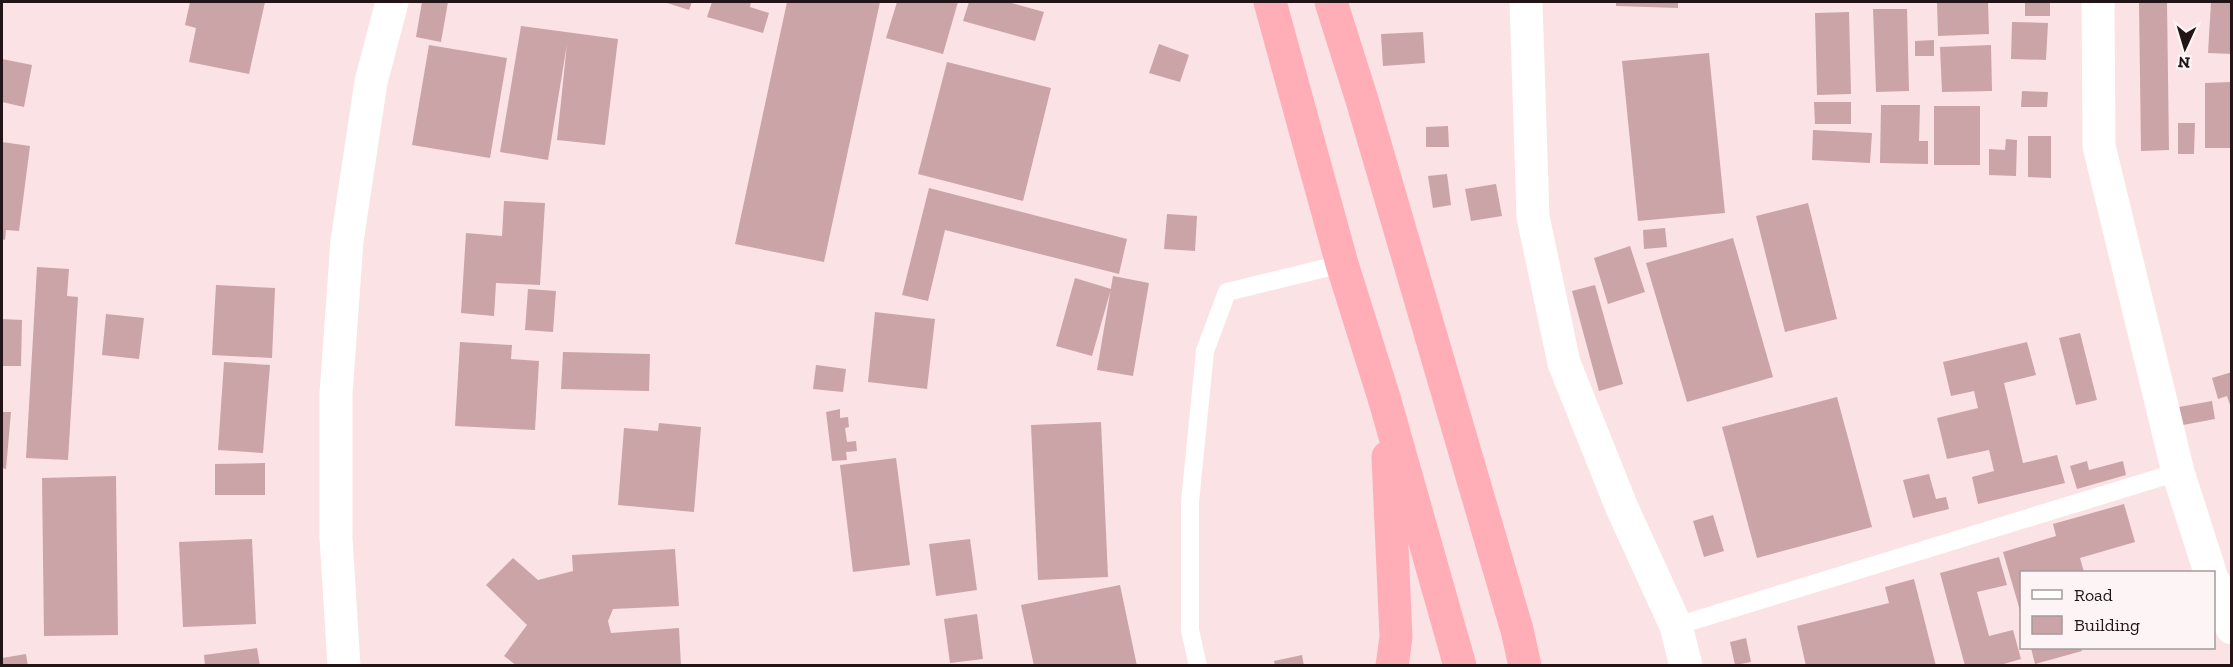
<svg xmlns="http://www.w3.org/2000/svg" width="2233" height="667" font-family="'Zilla Slab',serif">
	<rect width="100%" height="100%" fill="#fbe2e4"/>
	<path fill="#cba4a8" d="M190,2H265L249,74L189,62L196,28L185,25Z
		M422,2H448L441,42L416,37Z
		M664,2H692L689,10Z
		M712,2H751L750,7L769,13L763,33L707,17Z
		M787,2H880L824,262L735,244Z
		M897,2H958L943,54L886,38Z
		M969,2H1008L1044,12L1035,41L963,21Z
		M1616,2H1678V8L1616,6Z
		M1937,2H1988L1989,34L1938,36Z
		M2025,2H2050V16H2025Z
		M2139,2H2167L2169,150L2141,151Z
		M2211,2H2232V54L2208,53Z
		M1873,9H1907L1909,91L1876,92Z
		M1849,12L1851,94L1817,95L1815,13Z
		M2012,22L2048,23L2046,60L2011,59Z
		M521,26L618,39L605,145L557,140L567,44L548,160L500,152Z
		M1423,32L1425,63L1383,66L1381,34Z
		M1934,40V56H1915V41Z
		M1159,44L1189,55L1180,82L1149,73Z
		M429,45L507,58L490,158L412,145Z
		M1991,45L1992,91L1942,92L1940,47Z
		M1709,53L1725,213L1638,221L1622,61Z
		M2,59L32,65L24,107L2,102Z
		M947,62L1051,88L1023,201L918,174Z
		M2232,82V148H2205V83Z
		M2022,91L2048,92L2047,107H2021Z
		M1814,102H1851V124H1815Z
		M1881,105H1920L1919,141H1928V164L1880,163Z
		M1934,106H1980V165H1934Z
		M2178,123H2195L2194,154H2178Z
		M1448,126L1449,147H1426V127Z
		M1813,130L1872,133L1870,163L1812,160Z
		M2028,136H2051V178L2028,177Z
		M2006,139L2017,140L2016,176L1989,175V149L2005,150Z
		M2,142L30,146L19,231L6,230L5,240L2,239Z
		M1447,174L1451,205L1433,208L1428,176Z
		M1496,184L1502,216L1471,221L1465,189Z
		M929,188L1127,239L1119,274L945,230L928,301L902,295Z
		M504,201L545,203L540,285L496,283L494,316L461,313L466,233L502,236Z
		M1808,203L1837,319L1785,332L1756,216Z
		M1167,214L1197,216L1195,251L1164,249Z
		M1665,228L1667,247L1644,249L1643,230Z
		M1733,238L1773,377L1687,402L1646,263Z
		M1630,246L1645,292L1608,304L1594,258Z
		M37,267L69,269L67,296L78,297L68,460L26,458Z
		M1113,276L1149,283L1133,376L1097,370Z
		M1075,278L1111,289L1092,356L1056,346Z
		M216,285L275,288L272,358L212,355Z
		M1595,285L1623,384L1599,391L1572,291Z
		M528,289L556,291L553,332L525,330Z
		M875,312L935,319L927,389L868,382Z
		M106,314L144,318L139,359L102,355Z
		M2,319L22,320L21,366H2Z
		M2080,333L2097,400L2076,405L2059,338Z
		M460,342L512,345L511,359L539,361L535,430L455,426Z
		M2027,342L2036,375L2004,383L2023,463L2057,455L2065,483L1978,504L1972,477L1994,471L1989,450L1947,459L1937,418L1978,408L1974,391L1951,396L1943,362Z
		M563,352L650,354L649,391L561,389Z
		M224,362L270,365L263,453L218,450Z
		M816,365L846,369L843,392L813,389Z
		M2232,372V408H2231L2227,396L2218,399L2212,378Z
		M1837,397L1872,527L1757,558L1722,427Z
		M2212,401L2215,419L2183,425L2179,407Z
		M840,409V418L848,417L849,427L845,428L847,442L856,441L857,451L846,452L847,460L832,461L826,412Z
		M2,412H11L6,469L2,468Z
		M1101,422L1108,577L1038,580L1031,425Z
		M659,423L701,427L694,512L618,505L624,428L658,431Z
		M896,458L910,565L853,572L840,465Z
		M2087,461L2089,470L2123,461L2126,475L2077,489L2070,466Z
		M265,463V495H215V464Z
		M1929,474L1936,499L1946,497L1949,509L1913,518L1903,480Z
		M116,476L118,635L44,636L42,478Z
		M2124,504L2135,542L2080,558L2084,572H2022L2021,614L2003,552L2056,536L2053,524Z
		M1713,515L1724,551L1704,557L1693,521Z
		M252,539L256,624L183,627L179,542Z
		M970,539L977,590L936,596L929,544Z
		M675,549L679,606L613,609L608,621L611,633L679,628L681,666H517L504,656L527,625L486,585L513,558L538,580L573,571L572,555Z
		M1999,557L2007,585L1977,592L1989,636L2013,630L2021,659L1997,666H1965L1940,573Z
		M1914,579L1936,666H1806L1797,626L1889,603L1885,587Z
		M1120,585L1137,666H1034L1021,605Z
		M977,614L983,659L950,663L944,619Z
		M1746,638L1751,662L1735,665L1730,642Z
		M257,648L260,666H205L204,655Z
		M2031,648H2081L2082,651L2035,664Z
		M26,654L28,666H2V658Z
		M1302,655L1304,666H1275L1274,661Z"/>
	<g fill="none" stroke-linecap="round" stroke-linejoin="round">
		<path stroke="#fff" stroke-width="18" d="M1676,626L2178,472
			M1198,666L1190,630V502L1205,351L1227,292L1342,264"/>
		<path stroke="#fff" stroke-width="33" d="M1526,2L1533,217L1564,363L1622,508L1676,626L1686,666
			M2098,2L2099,146L2178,472L2210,572
			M2214,582L2222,609L2232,628
			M344,666L336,538V394L347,241L371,82L392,2"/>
		<path stroke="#ffaeb8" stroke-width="33" d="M1270,2L1342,264L1385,401L1460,666
			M1331,2L1362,100L1517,630L1525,666
			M1388,457L1396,637L1392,666"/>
	</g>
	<rect width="2233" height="667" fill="none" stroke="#231517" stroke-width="6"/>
	<rect x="2020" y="571" width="195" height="78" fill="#fcf4f5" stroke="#a59b9c" stroke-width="1.5"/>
	<rect x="2032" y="590" width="30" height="9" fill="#ffffff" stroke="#a59b9c" stroke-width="1.5"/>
	<text x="2074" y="601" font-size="18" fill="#231517">Road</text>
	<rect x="2032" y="616" width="30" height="18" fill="#cba4a8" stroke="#a59b9c" stroke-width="1.5"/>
	<text x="2074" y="631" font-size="18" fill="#231517">Building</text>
	<g transform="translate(2185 48) rotate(184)" stroke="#fcf4f5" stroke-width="4.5" paint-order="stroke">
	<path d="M0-4.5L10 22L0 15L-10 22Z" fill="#231517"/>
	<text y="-9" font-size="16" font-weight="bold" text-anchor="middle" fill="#231517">N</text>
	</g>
</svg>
